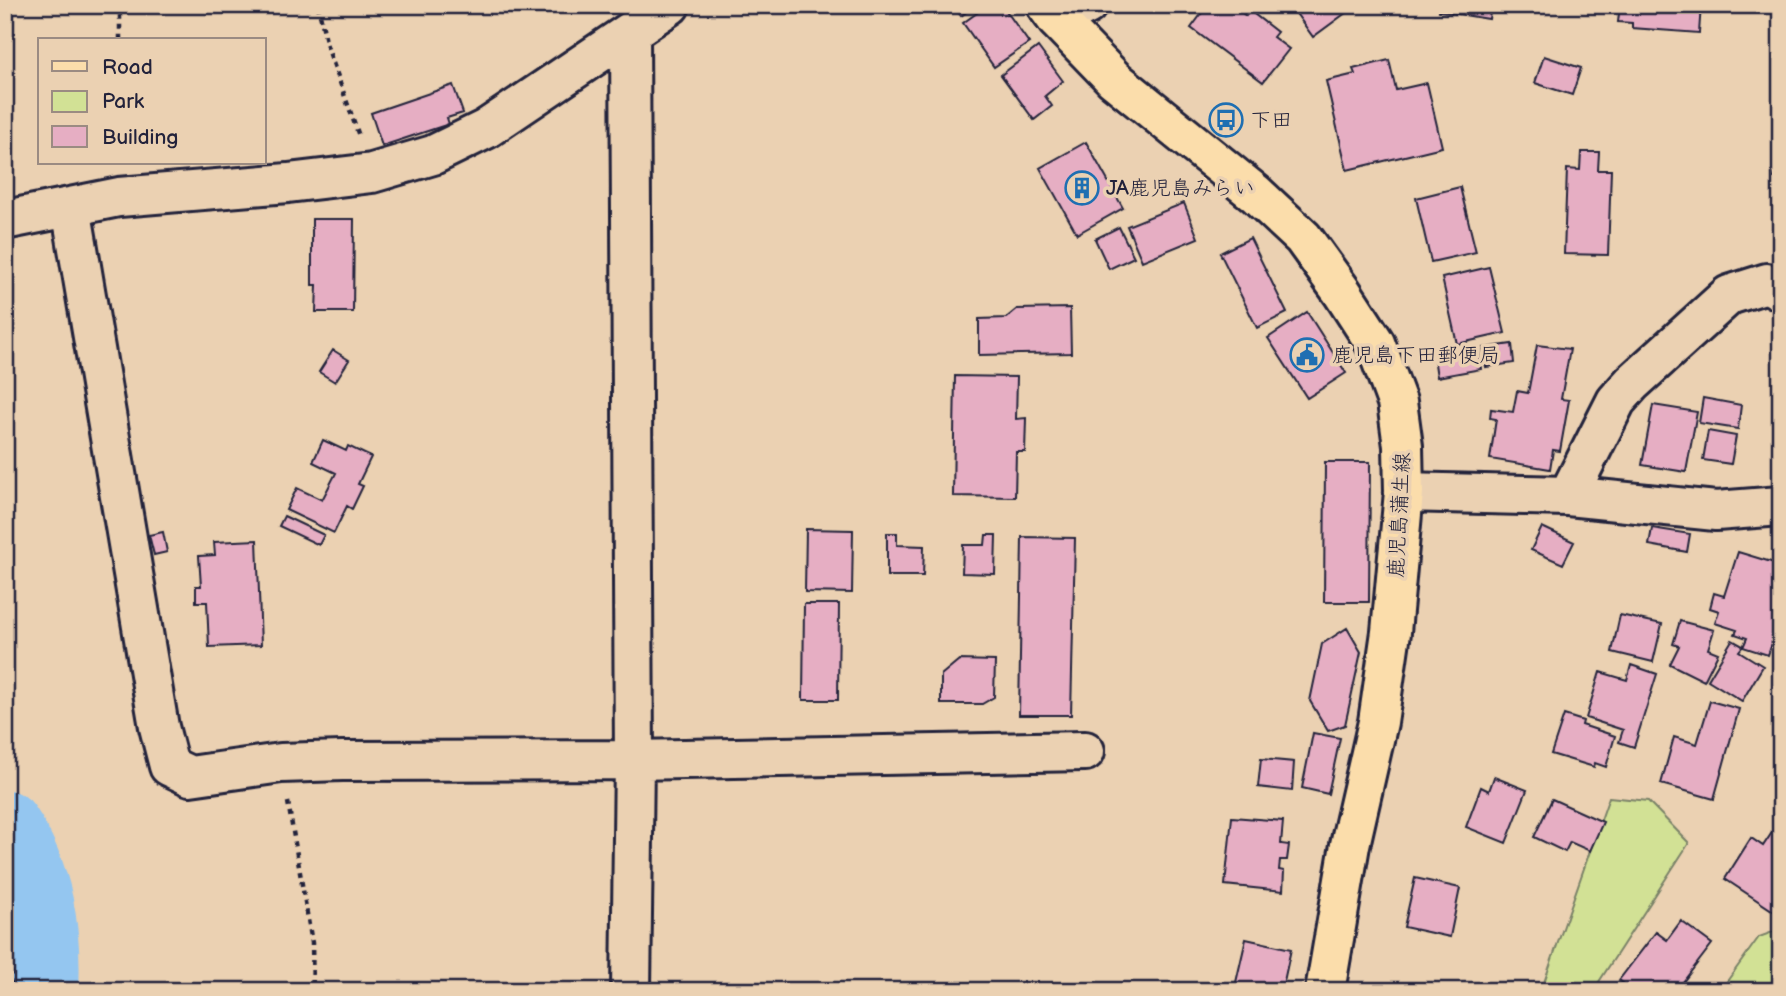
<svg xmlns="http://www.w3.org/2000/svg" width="1786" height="996" font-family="'Balsamiq Sans','Klee One',sans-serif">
	<rect width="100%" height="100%" fill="#ebd1b2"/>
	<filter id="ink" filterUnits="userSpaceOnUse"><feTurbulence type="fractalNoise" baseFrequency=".0143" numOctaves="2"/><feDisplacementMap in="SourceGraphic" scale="14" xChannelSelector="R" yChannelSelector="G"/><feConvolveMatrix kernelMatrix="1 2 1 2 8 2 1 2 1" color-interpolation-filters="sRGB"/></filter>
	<g filter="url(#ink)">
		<path fill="#d2e195" stroke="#7a8268" stroke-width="2" d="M1609,797L1648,801L1689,843L1593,991H1541Z
			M1781,929V991H1720L1759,937Z"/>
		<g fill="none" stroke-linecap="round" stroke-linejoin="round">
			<path stroke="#94c6f0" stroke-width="70" d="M5,825C39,875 47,931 44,991"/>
		</g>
		<path fill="#e6aec3" stroke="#22223b" stroke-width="2" d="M953,5H976L961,16Z
			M988,5H1002L1029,43L994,67L963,23Z
			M1208,5H1231L1246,16L1250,11L1277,32L1273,37L1289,49L1263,82L1191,28Z
			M1290,5H1342L1347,12L1313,37Z
			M1440,5H1491L1489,19L1439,11Z
			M1620,5H1701L1699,33L1632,28V23L1618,22Z
			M1038,47L1063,81L1045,96L1052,106L1034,120L1001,75Z
			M1544,56L1581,68L1572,95L1535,83Z
			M1389,60L1396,90L1427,83L1442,147L1347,170L1326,81L1355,74L1353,69Z
			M453,85L463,113L447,118L449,124L382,146L371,113Z
			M1086,142L1123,208L1077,234L1040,168Z
			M1781,144V179L1774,178Z
			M1581,152H1599L1598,170H1611L1608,255L1564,254L1567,169L1580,170Z
			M1460,187L1476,252L1431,262L1416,198Z
			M1184,203L1198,238L1142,261L1127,226Z
			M312,219H354L353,312H316L317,285H312Z
			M1119,227L1134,257L1109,269L1095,239Z
			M1250,238L1287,313L1257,328L1220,253Z
			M1489,267L1505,333L1457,344L1442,278Z
			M1070,308L1071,353L979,355V319L1006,318L1017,309Z
			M1307,312L1346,373L1307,398L1268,338Z
			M1512,344L1514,363L1486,367L1483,348Z
			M1537,345L1570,349L1561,399L1569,400L1560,451L1553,450L1550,469L1490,459L1496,419L1490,418L1491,409L1513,412L1517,391L1528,393Z
			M1478,349L1481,369L1437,377L1434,357Z
			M333,350L349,360L335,382L319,372Z
			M955,376L1017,377L1016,419L1026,418L1025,452H1016L1015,497L953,496Z
			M1703,398L1741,405L1738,429L1699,423Z
			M1653,405L1697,412L1686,472L1642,465Z
			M1708,431L1736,436L1731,464L1703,460Z
			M323,440L346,451L348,446L371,457L358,484L363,486L352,509L347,506L334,533L286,510L297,488L322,500L336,473L313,462Z
			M1325,462H1370L1369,602H1324Z
			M284,516L324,535L319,545L279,526Z
			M1542,527L1574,542L1563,564L1531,550Z
			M1652,528L1690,534L1687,552L1649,545Z
			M806,529L853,530L852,593L805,592Z
			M163,532L167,552L154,555L149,535Z
			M887,533H897V545L924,546L923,576H887Z
			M986,535H996L995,574L962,573L963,545H985Z
			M1022,537L1075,538L1071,715H1019Z
			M257,540L261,645L209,647L207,602H196V586H201L199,556L215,555L214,542Z
			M1738,552L1781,565V617L1768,655L1743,647L1747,638L1735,634L1737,630L1715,623L1719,611L1710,608L1714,593L1724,596Z
			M804,604H839L838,700H803Z
			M1620,615L1662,624L1653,662L1612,652Z
			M1680,621L1714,630L1708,649L1718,653L1704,681L1670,664L1679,646L1673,644Z
			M1347,628L1361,652L1345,725L1328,731L1310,701L1322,644Z
			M1732,640L1743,646L1739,651L1763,666L1742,701L1708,680Z
			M959,660L995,661L994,697L982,704H941V675Z
			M1631,665L1657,674L1634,747L1619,742L1623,730L1586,718L1600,672L1627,680Z
			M1710,701L1739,709L1714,799L1661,784L1674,737L1697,744Z
			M1564,715L1583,721L1582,725L1615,736L1606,767L1595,763L1594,767L1551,754Z
			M1313,733L1340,738L1328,794L1302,788Z
			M1261,759L1294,762L1292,791L1258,787Z
			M1494,777L1527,790L1506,843L1466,827L1481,787L1489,791Z
			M1552,799L1603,822L1590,851L1570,842L1565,852L1534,837Z
			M1232,817L1283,821L1281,844L1289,845L1287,860H1280L1279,870L1284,871L1283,891L1225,885Z
			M1781,819V909L1778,914L1725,879L1751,838L1763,846Z
			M1415,878L1460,888L1450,937L1404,927Z
			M1681,921L1712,944L1676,991H1633L1619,980L1656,932L1667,940Z
			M1246,939L1291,949L1283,986L1277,984L1275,991H1234Z"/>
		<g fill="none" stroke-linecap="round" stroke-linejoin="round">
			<defs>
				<path id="street" d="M1057,20L1087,5
					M630,32L634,760L631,991
					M71,207L159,727L169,766L190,776L281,763L342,761L634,760L1085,751
					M5,220L119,197L288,183L372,173L433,155L486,129L670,5
					M1404,492L1568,496L1716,511L1781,506
					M1568,496L1616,401L1632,383L1729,295L1767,283L1781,291"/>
				<path id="primary" d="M1046,5L1057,20L1114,79L1256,194L1303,238L1342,292L1375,343L1397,402L1403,446L1404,492L1391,632L1378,722L1350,845L1325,991"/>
			</defs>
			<use href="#street" stroke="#22223b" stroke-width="44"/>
			<use href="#primary" stroke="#22223b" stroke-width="44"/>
			<path stroke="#22223b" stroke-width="4.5" stroke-dasharray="5 5" stroke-linecap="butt" d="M118,5L120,16V40
				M318,5L327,46L359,136
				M288,802L312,943L313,991
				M5,903L12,912L11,991"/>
			<use href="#street" stroke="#ebd1b2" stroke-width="38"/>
			<use href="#primary" stroke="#fbddab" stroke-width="38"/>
		</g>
	</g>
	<defs>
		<symbol id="bus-ring" viewBox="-11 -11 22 22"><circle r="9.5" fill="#ebd1b2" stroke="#1f6fb2" stroke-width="1.5"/><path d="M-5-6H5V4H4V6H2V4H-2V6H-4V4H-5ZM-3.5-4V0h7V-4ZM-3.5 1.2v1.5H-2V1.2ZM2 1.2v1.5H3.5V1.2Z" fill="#1f6fb2"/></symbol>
		<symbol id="building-ring" viewBox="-11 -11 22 22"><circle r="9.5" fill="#ebd1b2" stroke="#1f6fb2" stroke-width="1.5"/><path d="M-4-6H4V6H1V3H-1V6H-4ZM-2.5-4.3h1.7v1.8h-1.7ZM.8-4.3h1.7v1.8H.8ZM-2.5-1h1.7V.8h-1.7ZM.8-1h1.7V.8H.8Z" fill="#1f6fb2"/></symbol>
		<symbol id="civic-ring" viewBox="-11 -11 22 22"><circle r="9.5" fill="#ebd1b2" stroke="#1f6fb2" stroke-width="1.5"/><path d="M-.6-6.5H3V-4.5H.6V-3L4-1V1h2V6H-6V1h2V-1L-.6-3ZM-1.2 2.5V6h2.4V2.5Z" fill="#1f6fb2"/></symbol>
	</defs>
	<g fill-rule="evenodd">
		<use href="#bus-ring" x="1207" y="101" width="38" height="38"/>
		<use href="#building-ring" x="1063" y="169" width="38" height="38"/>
		<use href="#civic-ring" x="1288" y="336" width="38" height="38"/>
	</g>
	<g text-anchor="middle" stroke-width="7" stroke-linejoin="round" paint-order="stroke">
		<g font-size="21" fill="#22223b" stroke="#ebd1b2" text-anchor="start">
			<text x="1250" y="127">下田</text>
			<text x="1106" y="195">JA鹿児島みらい</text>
			<text x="1332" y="362">鹿児島下田郵便局</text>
		</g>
		<g font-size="21" fill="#22223b" stroke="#ebd1b2">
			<text transform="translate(1399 515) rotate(-87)" y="7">鹿児島蒲生線</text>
		</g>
	</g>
	<rect width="1786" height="996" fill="none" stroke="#ebd1b2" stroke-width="28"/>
	<rect x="14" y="14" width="1758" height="968" fill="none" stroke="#22223b" stroke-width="2.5" filter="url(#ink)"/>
	<rect x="38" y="38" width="228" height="126" fill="#ebd1b2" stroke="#9b8b82" stroke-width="2"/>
	<rect x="52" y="61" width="35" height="10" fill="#fbddab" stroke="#9b8b82" stroke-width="2"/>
	<text x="102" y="74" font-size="21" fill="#22223b">Road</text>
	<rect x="52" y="91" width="35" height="21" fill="#d2e195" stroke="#9b8b82" stroke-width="2"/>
	<text x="102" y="108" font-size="21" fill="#22223b">Park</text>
	<rect x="52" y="126" width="35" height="21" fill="#e6aec3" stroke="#9b8b82" stroke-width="2"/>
	<text x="102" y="144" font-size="21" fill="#22223b">Building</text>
</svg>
